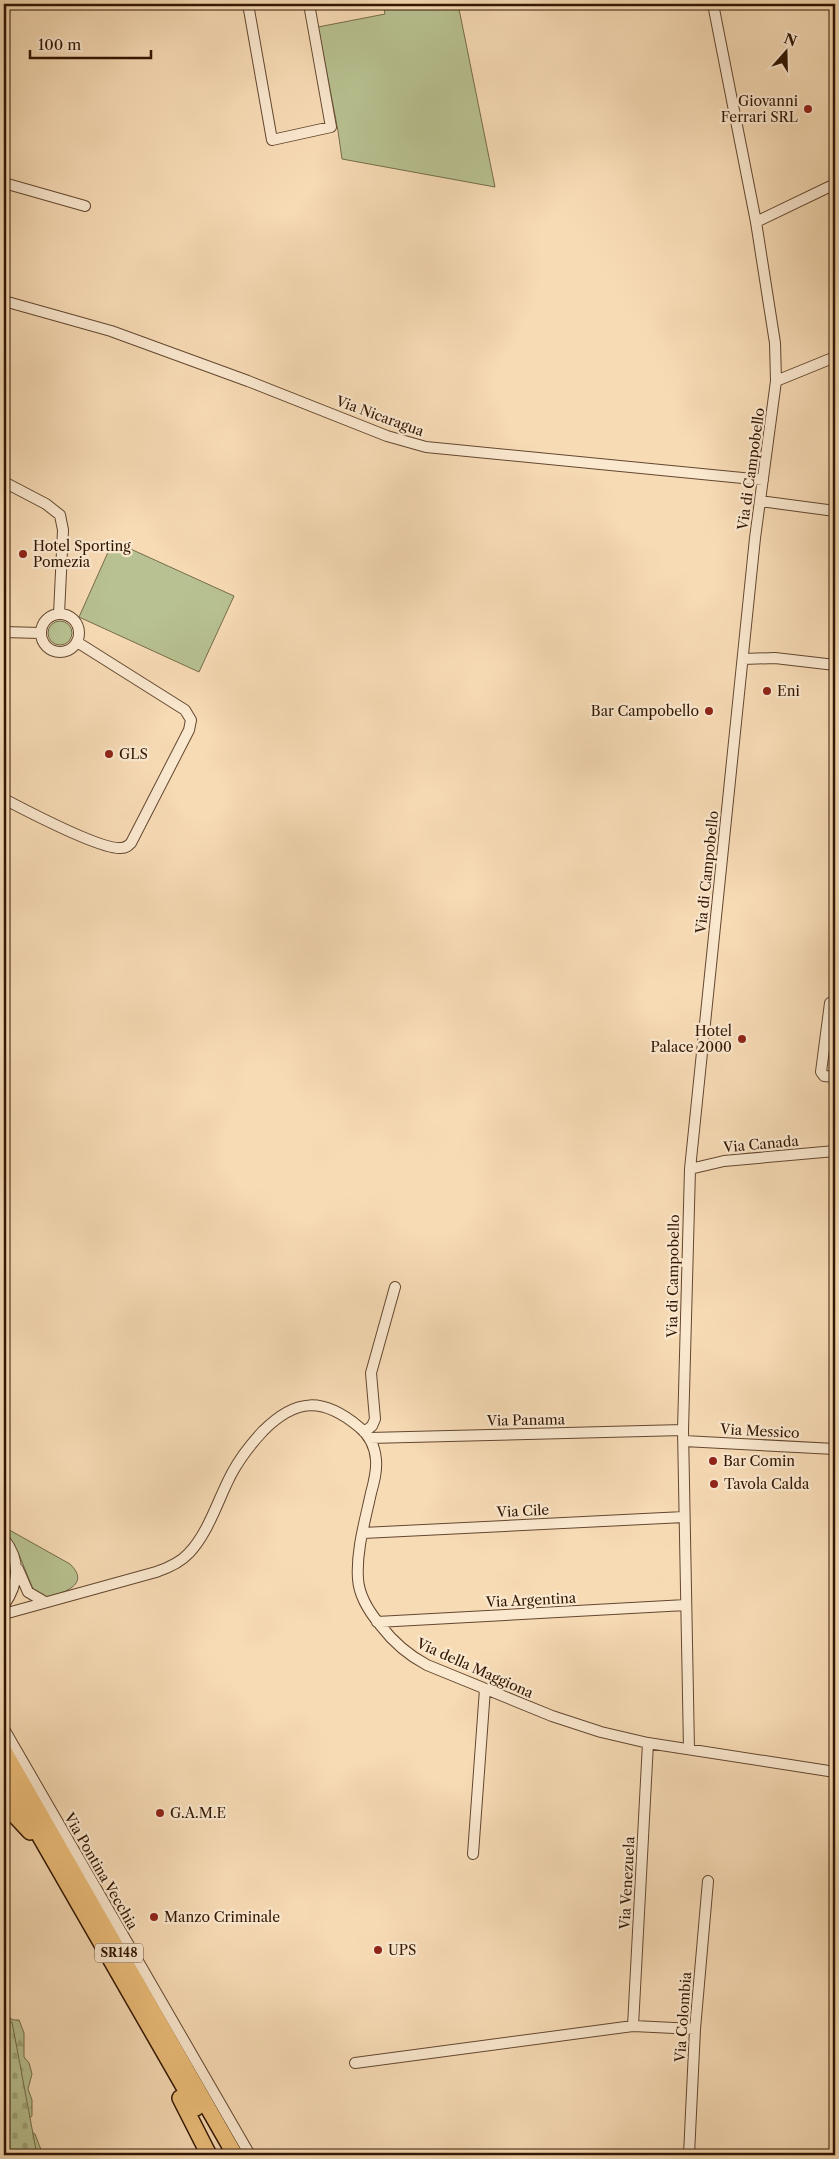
<svg xmlns="http://www.w3.org/2000/svg" width="839" height="2159" font-family="'Libre Caslon Text',serif">
	<defs>
		<pattern id="forest-firs" width="22" height="20" patternUnits="userSpaceOnUse" patternTransform="scale(1.25)"><rect width="22" height="20" fill="#b8c191"/><path d="M5 1l3.5 6h-7zM16 11l3.5 6h-7z" fill="#9fa57b"/></pattern>
		<pattern id="cemetery-stones" width="16" height="16" patternUnits="userSpaceOnUse" patternTransform="scale(1.25)"><rect width="16" height="16" fill="#b8c191"/><path d="M2 7V4a2 2 0 0 1 4 0v3zM10 15v-3a2 2 0 0 1 4 0v3z" fill="#9fa57b"/></pattern>
	</defs>
	<rect width="100%" height="100%" fill="#f7dbb5"/>
	<filter id="stains"><feTurbulence type="fractalNoise" baseFrequency=".004" numOctaves="4"/><feColorMatrix values="0 0 0 0 .2 0 0 0 0 .09 0 0 0 0 .02 0 0 0 .5 -.17"/></filter>
	<radialGradient id="worn" r=".72"><stop offset=".6" stop-color="#630" stop-opacity="0"/><stop offset="1" stop-color="#630" stop-opacity=".3"/></radialGradient>
	<path fill="#b8c191" stroke="#756c4a" d="M383,4H458L495,187L342,159L338,131L318,27L385,14Z
		M113,541L234,596L199,672L79,617Z
		M48 633a12 12 0 1 1 24 0a12 12 0 1 1-24 0Z
		M4,1527L70,1564C92,1585 62,1594 45,1597L35,1594L18,1552L4,1533Z
		M4,1544L14,1571L4,1601Z"/>
	<path fill="url(#forest-firs)" stroke="#756c4a" d="M4,2016L14,2020H19L24,2033V2057L29,2063L32,2074L28,2089L32,2100V2116L25,2122L26,2129L35,2134L43,2155H14L4,2147Z"/>
	<path fill="url(#cemetery-stones)" stroke="#756c4a" d="M4,2022H12L37,2155H4Z"/>
	<g fill="none" stroke-linecap="round" stroke-linejoin="round">
		<defs>
			<path id="minor" d="M248,4L272,140L331,127L309,4
				M4,183L85,206
				M756,222L835,184
				M4,301L111,331L248,381L387,436L426,447L763,480
				M776,381L835,357
				M4,482L46,504L60,515L63,530L59,614
				M760,501L835,511
				M41 633a19 19 0 1 1 38 0a19 19 0 1 1-38 0Z
				M4,632L40,633
				M743,659L775,658L835,665
				M4,799C25,810 101,850 121,848C126,848 128,846 131,843L189,730L191,720L185,710L77,642
				M830,1003L821,1072L824,1076L835,1077
				M690,1169L724,1161L835,1151
				M364,1432L372,1426L375,1419L371,1373L395,1287
				M369,1438L683,1430
				M684,1441L835,1449
				M363,1533L684,1517
				M4,1539C21,1560 19,1584 4,1605
				M18,1569L28,1592L45,1602
				M4,1614L156,1572C168,1568 180,1563 189,1553C209,1532 218,1499 232,1473C240,1458 251,1444 263,1431C296,1398 323,1397 359,1427C369,1435 375,1447 376,1460C377,1471 374,1482 371,1493C365,1521 356,1551 358,1579C359,1596 370,1613 381,1626C394,1643 408,1655 427,1665L552,1716L601,1732L648,1743L835,1772
				M377,1622L686,1605
				M4,1729L250,2155
				M689,1749L683,1430L690,1169L755,538L776,381L775,343L756,222L713,4
				M473,1854L485,1689
				M633,2026L648,1743
				M355,2063L633,2026L695,2029
				M689,2155L695,2029L708,1881"/>
			<path id="highway" d="M4,1751L235,2155
				M4,1774L196,2108
				M4,1804L30,1832
				M180,2098L209,2155"/>
		</defs>
		<use href="#minor" stroke="#63472f" stroke-width="12"/>
		<use href="#highway" stroke="#321602" stroke-width="18"/>
		<use href="#minor" stroke="#fae8cf" stroke-width="10"/>
		<use href="#highway" stroke="#ecbe7a" stroke-width="15"/>
	</g>
	<g fill="#8f2418" stroke="#fae8cf" stroke-width="2">
		<circle cx="808" cy="109" r="5"/>
		<circle cx="23" cy="554" r="5"/>
		<circle cx="767" cy="691" r="5"/>
		<circle cx="709" cy="711" r="5"/>
		<circle cx="109" cy="754" r="5"/>
		<circle cx="742" cy="1039" r="5"/>
		<circle cx="713" cy="1461" r="5"/>
		<circle cx="714" cy="1484" r="5"/>
		<circle cx="160" cy="1813" r="5"/>
		<circle cx="154" cy="1917" r="5"/>
		<circle cx="378" cy="1950" r="5"/>
	</g>
	<g text-anchor="middle" stroke-width="4.5" stroke-linejoin="round" paint-order="stroke">
		<rect fill="#fae8cf" stroke="#6e5540" stroke-width="1" x="95" y="1943.5" width="48" height="19" rx="4"/>
		<g font-size="12" font-weight="bold" fill="#321602">
			<text x="119" y="1957">SR148</text>
		</g>
		<g font-size="14" fill="#321602" stroke="#fae8cf" text-anchor="start">
			<text x="798" y="106" text-anchor="end">Giovanni<tspan x="798" dy="16">Ferrari SRL</tspan></text>
			<text x="33" y="551">Hotel Sporting<tspan x="33" dy="16">Pomezia</tspan></text>
			<text x="777" y="696">Eni</text>
			<text x="699" y="716" text-anchor="end">Bar Campobello</text>
			<text x="119" y="759">GLS</text>
			<text x="732" y="1036" text-anchor="end">Hotel<tspan x="732" dy="16">Palace 2000</tspan></text>
			<text x="723" y="1466">Bar Comin</text>
			<text x="724" y="1489">Tavola Calda</text>
			<text x="170" y="1818">G.A.M.E</text>
			<text x="164" y="1922">Manzo Criminale</text>
			<text x="388" y="1955">UPS</text>
		</g>
		<g font-size="14" fill="#321602" stroke="#fae8cf">
			<text transform="translate(380 416) rotate(20)" y="5">Via Nicaragua</text>
			<text transform="translate(751 469) rotate(-82)" y="5">Via di Campobello</text>
			<text transform="translate(707 872) rotate(-84)" y="5">Via di Campobello</text>
			<text transform="translate(761 1144) rotate(-5)" y="5">Via Canada</text>
			<text transform="translate(673 1276) rotate(-89)" y="5">Via di Campobello</text>
			<text transform="translate(526 1420) rotate(-1)" y="5">Via Panama</text>
			<text transform="translate(760 1431) rotate(3)" y="5">Via Messico</text>
			<text transform="translate(523 1511) rotate(-3)" y="5">Via Cile</text>
			<text transform="translate(531 1600) rotate(-3)" y="5">Via Argentina</text>
			<text transform="translate(475 1668) rotate(24)" y="5">Via della Maggiona</text>
			<text transform="translate(101 1871) rotate(60)" y="5">Via Pontina Vecchia</text>
			<text transform="translate(627 1883) rotate(-87)" y="5">Via Venezuela</text>
			<text transform="translate(683 2017) rotate(-86)" y="5">Via Colombia</text>
		</g>
	</g>
	<rect width="839" height="2159" fill="none" stroke="#f7dbb5" stroke-width="20"/>
	<rect x="5" y="5" width="829" height="2149" fill="none" stroke="#321602" stroke-width="2.5"/>
	<rect x="10" y="10" width="819" height="2139" fill="none" stroke="#321602"/>
	<g transform="translate(786 52) rotate(20)" stroke="#fae8cf" stroke-width="4" paint-order="stroke">
	<path d="M0-4L9 19L0 12L-9 19Z" fill="#321602"/>
	<text y="-8" font-size="14" font-weight="bold" text-anchor="middle" fill="#321602">N</text>
	</g>
	<path d="M30 50v8h121v-8" fill="none" stroke="#321602" stroke-width="2.5"/>
	<text x="38" y="50" font-size="15" fill="#321602" stroke="#fae8cf" stroke-width="4" paint-order="stroke">100 m</text>
	<rect width="100%" height="100%" filter="url(#stains)"/>
	<rect width="100%" height="100%" fill="url(#worn)"/>
</svg>
